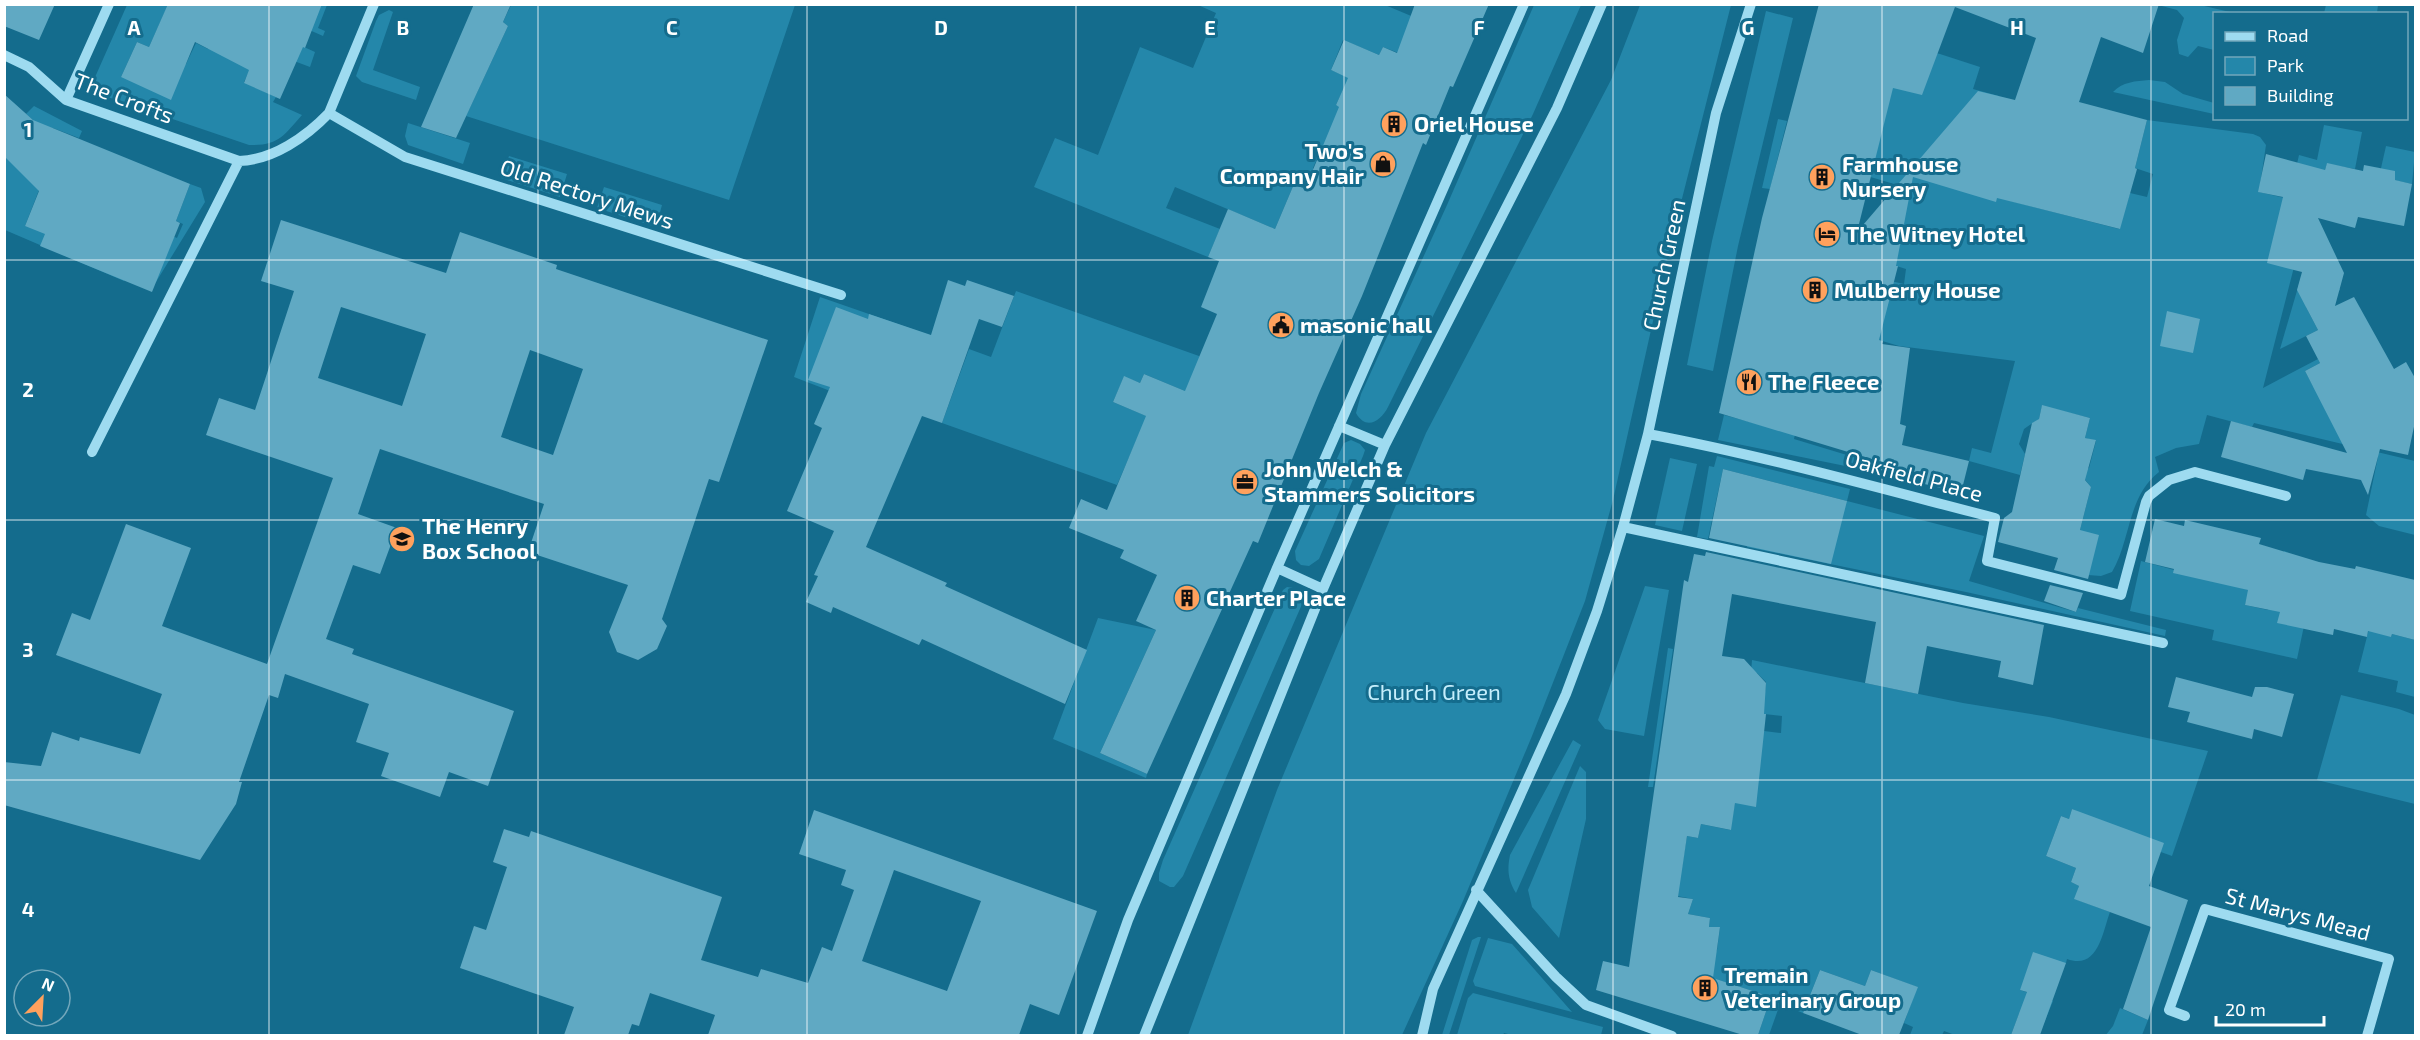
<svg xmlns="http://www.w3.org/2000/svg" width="2420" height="1040" font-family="'Exo 2',sans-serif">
	<rect width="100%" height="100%" fill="#146c8d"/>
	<path fill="#2487aa" d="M127,5H168L149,47L137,42L121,77L186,64L196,43L208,49L220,5H327L318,28L325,31L323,36L289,21L282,37L315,52L310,67L294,61L252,65L244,82L276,97L273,102L302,115C284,135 279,146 249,145L93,92L92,84Z
		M511,5H795L729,200L466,116L508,26L503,22Z
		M1198,5H1385L1416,18L1401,54L1383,47L1379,55L1343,40L1331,70L1368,86L1367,89L1347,81L1336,105L1357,114L1350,168L1319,154L1313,168L1336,202L1294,184L1275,229L1175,187L1166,208L1220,229L1208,257L1034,187L1055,138L1098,155L1140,47L1193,68L1216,13Z
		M1534,5H1581L1533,114L1388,407C1381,421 1366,431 1356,413L1361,394L1447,205Z
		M1640,5H1731L1668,254L1613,500L1585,601L1532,736L1463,901L1402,1035H1188L1277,790L1426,433L1611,80Z
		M2158,5H2200L2234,13L2214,14V50L2198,46L2188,57L2179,54L2177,40L2184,18L2177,10Z
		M2326,5V4L2378,5L2377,13H2324Z
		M389,10L393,12L373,70L420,87L416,100L362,82L356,76L376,21L379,15Z
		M1766,11L1793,18L1738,246L1713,371L1687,365L1712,241Z
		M1878,40L1940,54L1980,67L1973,89L1999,96L1989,144L2011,201L2119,229L2130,193L2147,197L2153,174L2135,168L2147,120L2253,134L2260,137L2266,145L2259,192L2289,199L2299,155L2317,160L2324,125L2362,132L2355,169L2327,164L2303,232L2263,388L2318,359L2320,363L2305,371L2313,386L2377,452L2415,461V535L2379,526L2366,515L2378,457L2376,452L2254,423L2252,427L2207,415L2199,444L2176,448L2155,457L2159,472C2127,497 2131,540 2112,572L2101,576L2088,575L2080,530L2091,487L2079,472L2089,468L2096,441L2085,438L2090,418L2042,406L2038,423L2034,422L2024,429L2019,444L2025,454L2020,475L1969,461L1972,448L1991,453L2015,361L1899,346L1879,340L1886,280L1904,284L1906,269L1890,264L1911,189L1830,165Z
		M2149,80L2165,82L2183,94L2214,103V114L2113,92C2122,82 2136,81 2149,80Z
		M34,106L82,131L79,138L53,128L44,177L25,226L161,231L177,238L183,224L176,221L190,184L201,188L205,202L156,282L129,271L124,281L5,230L4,156L40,126L26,114Z
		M1778,119L1787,121L1770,189L1762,188Z
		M408,123L470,143L463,164L408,145L405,136Z
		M2386,146L2415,152L2412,184L2379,177Z
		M509,156L567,174L560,197L501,178Z
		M604,187L662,205L656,227L597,208Z
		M2301,277L2338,285L2340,290L2306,307L2318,330L2280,349Z
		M1016,291L1199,356L1240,414L1144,374L1140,383L1124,377L1113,402L1286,474L1285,478L1200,441L1137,439L1117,485L942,423L969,349L991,357Z
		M820,297L938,338L838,394L794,377Z
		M1724,415L1795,434L1794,439L1860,459V469L1718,440Z
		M1351,440L1360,444L1365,450L1363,456L1319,559L1309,566L1301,565L1296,560L1295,551L1344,443Z
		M1717,456L1850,489L1847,501L1984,536L1969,581L2076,612L2078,608L2166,630L2165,636L1966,592L1747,547L1754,512L1847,501L1723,469L1708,539L1697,537L1709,466L1714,467Z
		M1670,458L1697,464L1682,531L1655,525Z
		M2284,551L2287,552L2308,607L2297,659L2212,640L2214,630L2130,611L2141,561L2249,590L2245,605L2268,610Z
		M1645,586L1669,590L1644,736L1605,729L1598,720Z
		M1287,587L1299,589L1304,597L1303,602L1183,876L1174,887H1170L1159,881V873L1163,860L1283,590Z
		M2372,617L2391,637L2392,634L2415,640V697L2396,692L2398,681L2358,672Z
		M1098,618L1156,630L1100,753L1147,774L1146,778L1053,739Z
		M1668,648L1673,649L1653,787H1648Z
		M1752,660L1963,703L2049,717L2208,751L2172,856L2133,842L2072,809L2069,819L2061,816L2046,856L2076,868L2071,882L2079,886L2075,899L2110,912C2102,934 2098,970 2067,959L2066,963L2020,990L2053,1001L2044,1023L2019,1014L2011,1035H1955L1944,1031L1942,1035H1910L1913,1027L1904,1023L1917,987L1871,970L1865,986L1820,970L1803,1013L1780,1004L1769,1035H1758L1771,997L1700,974L1717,950L1720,927H1709L1710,918L1688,914L1693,899L1677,896L1687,836L1698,838L1701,824L1730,830L1735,802L1764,731L1781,733L1782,716L1737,711L1765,692L1766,682L1757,673L1751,672Z
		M2341,695L2399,709L2415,715V804L2317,780Z
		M1573,740L1581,745L1516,893C1508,880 1507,870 1510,855Z
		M1580,766L1586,772V819L1559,938L1532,907L1528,890Z
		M1478,937H1481L1449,1035H1442L1472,940Z
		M1488,938L1512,944L1572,1012L1475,986L1473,981Z
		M1473,993L1603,1027L1601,1035L1516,1036L1504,1033L1503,1035H1457L1468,998Z
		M2120,1008L2148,1020L2142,1035L2105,1036L2113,1026Z"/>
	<path fill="#60a9c3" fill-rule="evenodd" d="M4,4H55L39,40L4,26Z
		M168,4H322L305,48L303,47L280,99L244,83L249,70L195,42L171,100L121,77L137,42L149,47Z
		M474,4H511L503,22L508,26L456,138L421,127Z
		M1415,4H1489L1453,87L1450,86L1426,145L1423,143L1362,296L1319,393L1258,543L1253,541L1147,774L1100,753L1156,630L1136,621L1157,575L1120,558L1124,550L1069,528L1081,499L1107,510L1146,416L1113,402L1124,376L1140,383L1144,374L1185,391L1217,314L1201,307L1219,261L1208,257L1228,209L1275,229L1294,184L1305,189L1339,107L1336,105L1348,78L1331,70L1344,40L1379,55L1383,47L1397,53Z
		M1819,4H2159L2143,53L2101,37L2079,102L2147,120L2135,168L2137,169L2120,229L1997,198L1996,202L1913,177L1896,266H1898L1879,340L1883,341L1882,344L1910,348L1900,424L1906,426L1902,445L1969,461L1961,493L1888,475L1891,465L1719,413L1762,218ZM1955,7L2036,38L2015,100L1978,91L1857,232L1893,88L1922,95Z
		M4,94L33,120L190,184L176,221L180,223L152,292L40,246L45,234L25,226L39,191L4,156Z
		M2266,154L2325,170L2327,163L2363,171L2364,165L2395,171V180L2412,184L2404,226L2358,217L2355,228L2318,218L2344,273L2335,306L2354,297L2394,369L2406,362L2415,378V422L2408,455L2380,449L2368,495L2361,480L2306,469L2303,480L2221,457L2231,421L2347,453L2305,371L2320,363L2306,336L2318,330L2297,290L2302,272L2267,263L2283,197L2258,192Z
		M281,220L446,273L460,232L557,265L556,269L768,340L719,482L709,479L662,619L667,626L657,649L638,660L617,652L609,632L628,585L528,552L544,504L380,449L358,514L397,528L380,574L353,565L326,639L354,649L352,654L514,711L488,786L449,772L440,797L381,776L389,753L356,742L369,704L285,674L278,698L269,695L239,782H242L236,804L200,860L4,805V762L41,766L52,732L79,741L80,737L140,754L162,694L56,655L72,613L90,620L126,524L191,548L162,626L267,664L333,478L206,435L219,398L255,410L294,291L261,281ZM341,307L426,334L402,406L318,378ZM530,350L583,369L553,455L501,437Z
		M948,280L965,286L967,280L1014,296L1002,327L979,319L942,423L922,416L866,547L947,583L945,586L1087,650L1065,704L922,639L919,645L833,607L831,613L806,602L818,576L814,575L834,531L787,511L822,428L814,424L830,387L808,380L836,307L868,319L869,314L931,335Z
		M2167,311L2200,319L2193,353L2160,346Z
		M2042,405L2090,418L2085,438L2096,440L2085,480L2091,487L2080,530L2099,535L2088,579L2054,570L2058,558L1998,542L2004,518L2012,512L2032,423L2039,419Z
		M1723,469L1847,501L1831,564L1709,538Z
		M2155,519L2184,526L2185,520L2236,532L2261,538L2259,544L2319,562L2355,569L2356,566L2415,580V640L2392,634L2391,637L2368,631L2367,637L2334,629L2333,635L2277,623L2280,612L2245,605L2248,590L2173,573L2174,569L2145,562Z
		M1706,552L2044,625L2033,685L1998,677L2001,661L1927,646L1918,694L1865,683L1876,622L1732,594L1722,656L1744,659L1766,683L1764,714H1766L1756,807L1735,803L1731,830L1701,824L1698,838L1687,836L1678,897L1693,899L1688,914L1710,918L1709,927H1720L1713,978L1771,997L1758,1035H1743L1596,990L1603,961L1629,967L1684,580L1688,582L1694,554L1705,556Z
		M2050,585L2083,593L2076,612L2044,601Z
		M2176,677L2252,697L2255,687H2267L2294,694L2282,737L2254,729L2252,739L2187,722L2190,712L2168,707Z
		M2072,809L2164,843L2149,886L2188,900L2148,1020L2123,1009L2151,927L2074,899L2079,886L2071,882L2076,868L2046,856L2061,816L2069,819Z
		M814,810L1097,911L1059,1015L1030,1004L1019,1035H708L715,1015L650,993L639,1026L632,1024L628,1035H564L574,1007L460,968L474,926L486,930L507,867L493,862L504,829L529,837L531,831L722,897L701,960L758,977L761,969L808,983L822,947L832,951L854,890L841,885L846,870L799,854ZM894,870L981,901L947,991L862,961Z
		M2033,952L2066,963L2040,1035H2011L2027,992L2020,990Z
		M1820,970L1865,986L1871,970L1918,987L1899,1035H1862L1803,1013Z"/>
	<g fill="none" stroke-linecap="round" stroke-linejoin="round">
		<path stroke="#9edbf0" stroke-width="10" d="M4,55L29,67L66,100L239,161
			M66,100L109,4
			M329,113L405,157L841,295
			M1339,426L1385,445
			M1648,434C1765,456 1879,488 1995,518L1987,561L2121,595L2146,502L2149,496L2169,480L2195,472L2286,496
			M92,452L239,161C273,160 306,137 329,113L374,4
			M1623,527L2163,643
			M1277,568L1323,589
			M1476,890L1556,977L1586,1005L1672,1036
			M2185,1016L2169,1010L2205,909L2389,959L2367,1036
			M1087,1036L1128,920L1277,568L1524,4
			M1144,1036L1323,589L1385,445L1557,108L1602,4
			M1422,1036L1433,989L1566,694L1597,611L1623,527L1648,434L1716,113L1751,4"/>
	</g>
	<path fill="none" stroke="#fff" stroke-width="1.5" stroke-opacity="0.55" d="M269,4V1036M538,4V1036M807,4V1036M1076,4V1036M1344,4V1036M1613,4V1036M1882,4V1036M2151,4V1036M4,260H2416M4,520H2416M4,780H2416"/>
	<defs>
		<symbol id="building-disc" viewBox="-11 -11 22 22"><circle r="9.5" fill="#ffa15d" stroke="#146c8d"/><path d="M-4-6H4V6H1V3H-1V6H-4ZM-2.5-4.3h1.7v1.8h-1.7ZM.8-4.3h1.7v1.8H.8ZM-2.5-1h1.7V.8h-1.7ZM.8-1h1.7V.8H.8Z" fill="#111"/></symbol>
		<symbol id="shop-disc" viewBox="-11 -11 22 22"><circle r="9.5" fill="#ffa15d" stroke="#146c8d"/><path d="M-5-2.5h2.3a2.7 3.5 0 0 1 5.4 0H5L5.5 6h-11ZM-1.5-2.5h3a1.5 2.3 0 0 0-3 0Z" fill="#111"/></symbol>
		<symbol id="hotel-disc" viewBox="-11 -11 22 22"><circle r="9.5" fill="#ffa15d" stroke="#146c8d"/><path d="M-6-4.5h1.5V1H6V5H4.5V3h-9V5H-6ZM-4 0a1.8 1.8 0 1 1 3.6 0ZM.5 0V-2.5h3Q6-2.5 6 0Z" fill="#111"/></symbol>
		<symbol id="civic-disc" viewBox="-11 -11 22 22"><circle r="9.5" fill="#ffa15d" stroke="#146c8d"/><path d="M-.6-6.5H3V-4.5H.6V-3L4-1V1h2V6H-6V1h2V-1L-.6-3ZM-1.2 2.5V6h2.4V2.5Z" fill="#111"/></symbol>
		<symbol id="restaurant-disc" viewBox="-11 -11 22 22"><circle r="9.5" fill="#ffa15d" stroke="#146c8d"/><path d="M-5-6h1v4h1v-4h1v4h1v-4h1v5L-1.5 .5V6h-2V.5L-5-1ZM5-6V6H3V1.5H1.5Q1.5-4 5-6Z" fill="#111"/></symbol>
		<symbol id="office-disc" viewBox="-11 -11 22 22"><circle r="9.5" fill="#ffa15d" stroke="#146c8d"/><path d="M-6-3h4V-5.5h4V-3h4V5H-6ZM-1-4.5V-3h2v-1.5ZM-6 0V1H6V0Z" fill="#111"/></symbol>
		<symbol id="school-disc" viewBox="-11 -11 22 22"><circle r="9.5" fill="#ffa15d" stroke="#146c8d"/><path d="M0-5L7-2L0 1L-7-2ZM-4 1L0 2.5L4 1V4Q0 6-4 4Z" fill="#111"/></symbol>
	</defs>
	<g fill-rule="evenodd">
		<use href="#building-disc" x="1379" y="109" width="30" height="30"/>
		<use href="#shop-disc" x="1368" y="149" width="30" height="30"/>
		<use href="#building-disc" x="1807" y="162" width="30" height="30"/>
		<use href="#hotel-disc" x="1812" y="219" width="30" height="30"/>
		<use href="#building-disc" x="1800" y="275" width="30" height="30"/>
		<use href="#civic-disc" x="1266" y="310" width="30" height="30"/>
		<use href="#restaurant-disc" x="1734" y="367" width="30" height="30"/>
		<use href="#office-disc" x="1230" y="467" width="30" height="30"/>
		<use href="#school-disc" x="387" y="524" width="30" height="30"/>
		<use href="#building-disc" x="1172" y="583" width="30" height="30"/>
		<use href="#building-disc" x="1690" y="973" width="30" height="30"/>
	</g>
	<g text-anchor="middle" stroke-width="6" stroke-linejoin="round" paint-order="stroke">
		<g font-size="22" fill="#fff" stroke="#146c8d">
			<text transform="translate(124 98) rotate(21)" y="8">The Crofts</text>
			<text transform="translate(587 194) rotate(18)" y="8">Old Rectory Mews</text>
			<text transform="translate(1664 265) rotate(-78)" y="8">Church Green</text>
			<text transform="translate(1914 476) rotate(15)" y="8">Oakfield Place</text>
			<text transform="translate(2298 914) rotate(15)" y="8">St Marys Mead</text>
		</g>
		<g font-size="22" font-weight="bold" fill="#fff" stroke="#146c8d" text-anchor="start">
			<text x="1414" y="132">Oriel House</text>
			<text x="1364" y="159" text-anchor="end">Two's<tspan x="1364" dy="25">Company Hair</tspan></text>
			<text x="1842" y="172">Farmhouse<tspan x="1842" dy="25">Nursery</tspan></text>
			<text x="1846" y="242">The Witney Hotel</text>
			<text x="1834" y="298">Mulberry House</text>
			<text x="1300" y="333">masonic hall</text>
			<text x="1768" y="390">The Fleece</text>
			<text x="1264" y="477">John Welch &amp;<tspan x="1264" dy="25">Stammers Solicitors</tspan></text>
			<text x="422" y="534">The Henry<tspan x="422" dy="25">Box School</tspan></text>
			<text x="1206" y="606">Charter Place</text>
			<text x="1724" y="983">Tremain<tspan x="1724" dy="25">Veterinary Group</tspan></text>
		</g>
		<g font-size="22" fill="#c5eefc" stroke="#146c8d">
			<text x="1434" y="700">Church Green</text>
		</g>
	</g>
	<g font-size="20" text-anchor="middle" font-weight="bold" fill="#fff" stroke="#146c8d" stroke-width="6" stroke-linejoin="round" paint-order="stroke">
		<text x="134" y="35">A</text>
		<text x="403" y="35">B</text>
		<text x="672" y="35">C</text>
		<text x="941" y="35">D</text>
		<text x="1210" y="35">E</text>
		<text x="1479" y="35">F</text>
		<text x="1748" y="35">G</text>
		<text x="2017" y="35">H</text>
		<text x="28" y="137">1</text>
		<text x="28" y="397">2</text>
		<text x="28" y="657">3</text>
		<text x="28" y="917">4</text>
	</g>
	<rect width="2420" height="1040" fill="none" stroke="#ffffff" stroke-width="12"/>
	<rect x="2213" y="12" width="195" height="108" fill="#146c8d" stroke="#72a7bb" stroke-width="1.5"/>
	<rect x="2225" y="32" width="30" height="9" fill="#9edbf0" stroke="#72a7bb" stroke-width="1.5"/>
	<text x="2267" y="42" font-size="18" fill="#ffffff">Road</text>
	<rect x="2225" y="57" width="30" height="18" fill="#2487aa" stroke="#72a7bb" stroke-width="1.5"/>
	<text x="2267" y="72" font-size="18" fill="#ffffff">Park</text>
	<rect x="2225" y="87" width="30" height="18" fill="#60a9c3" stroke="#72a7bb" stroke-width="1.5"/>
	<text x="2267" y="102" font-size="18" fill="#ffffff">Building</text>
	<g transform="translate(42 998) rotate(24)"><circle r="28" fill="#146c8d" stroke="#72a7bb" stroke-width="1.5"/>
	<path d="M0-4.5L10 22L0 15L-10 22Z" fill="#ffa15d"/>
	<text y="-9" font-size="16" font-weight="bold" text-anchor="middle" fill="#ffffff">N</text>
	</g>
	<path d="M2216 1016v9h108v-9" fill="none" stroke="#ffffff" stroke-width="3"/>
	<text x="2225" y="1016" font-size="18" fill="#ffffff" stroke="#146c8d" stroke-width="4.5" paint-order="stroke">20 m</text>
</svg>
